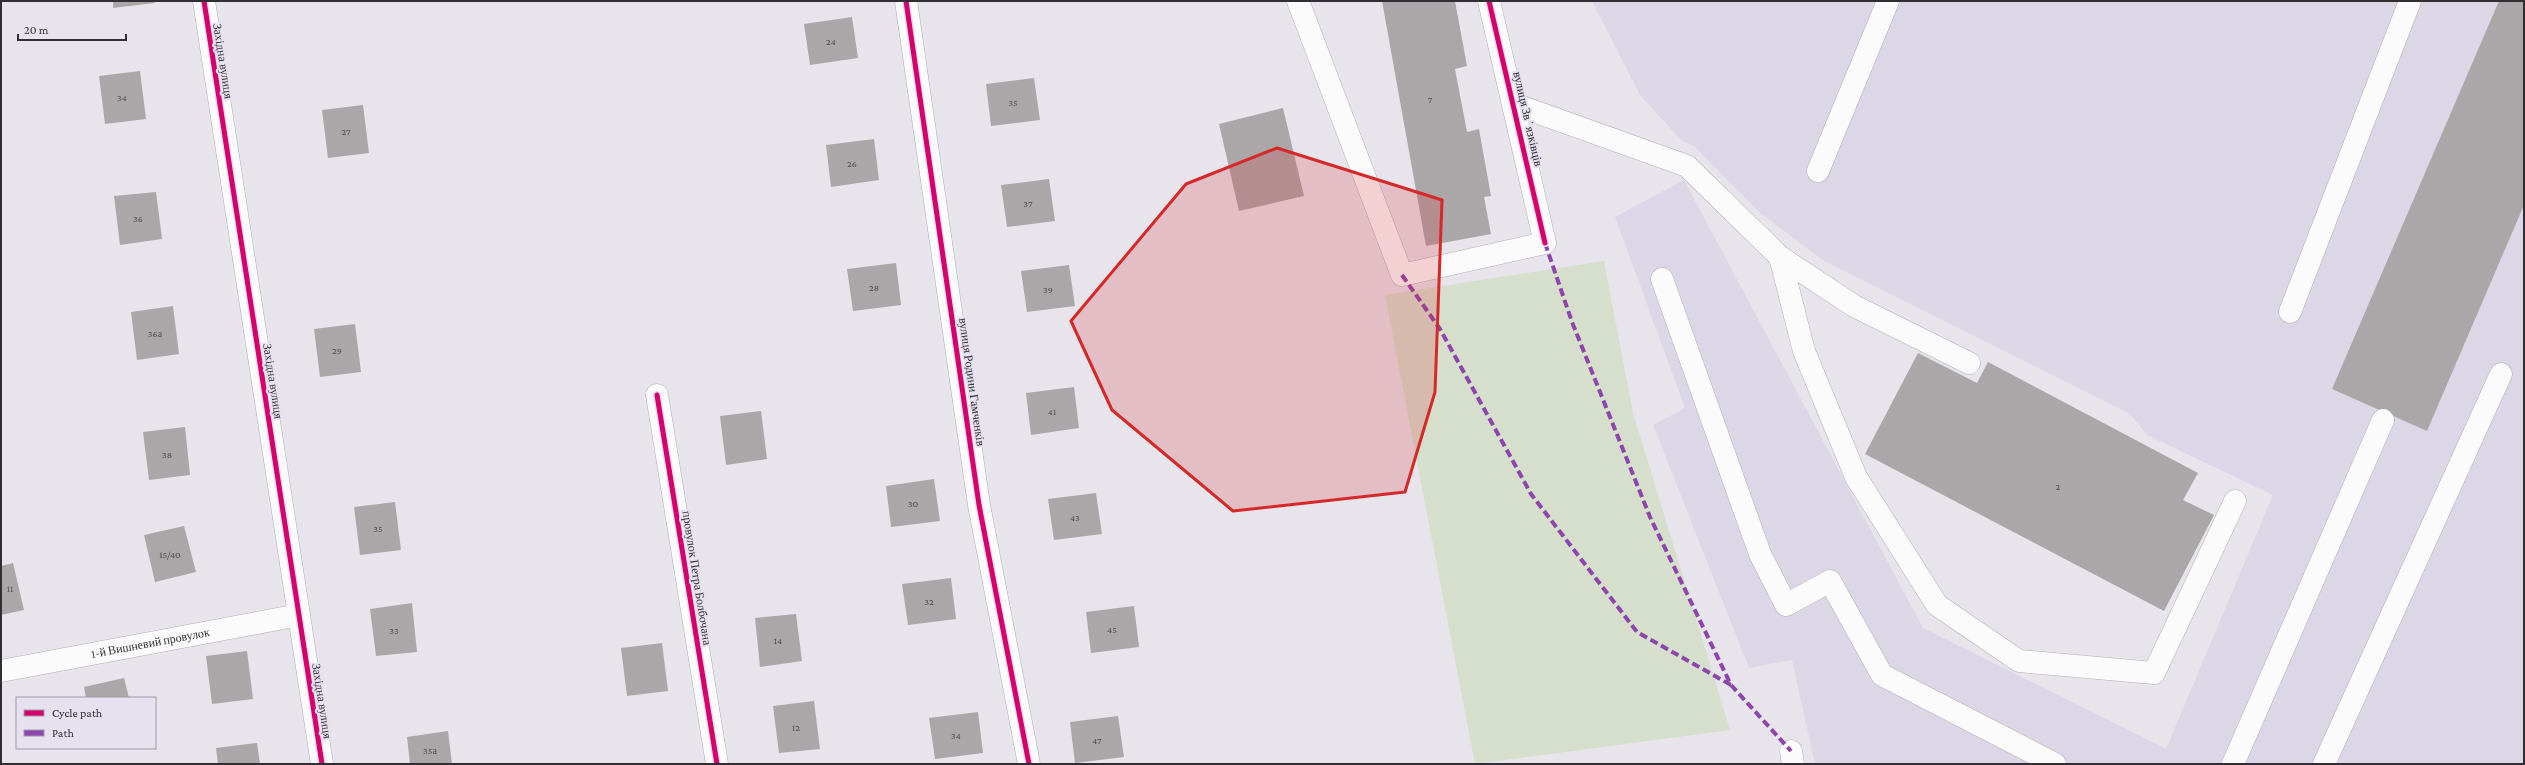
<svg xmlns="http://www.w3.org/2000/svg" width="2525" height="765" font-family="'Crimson Pro',serif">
	<rect width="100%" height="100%" fill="#e7e4ec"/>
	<path fill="#dcd7e6" d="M1592,1H2524V764H1815L1792,660L1749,668L1653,425L1685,408L1615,217L1684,180L1923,628L2166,749L2273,495L2147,435L2130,414L1824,261L1759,212L1694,146L1682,141L1640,95Z"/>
	<path fill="#d6dfcc" d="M1604,261L1633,413L1730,730L1475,764L1385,295Z"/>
	<path fill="#aaa7a9" d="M113,1H154L155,3L113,8Z
		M1382,1H1455L1467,66L1455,69L1467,132L1479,129L1491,196L1484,197L1491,234L1426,246Z
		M2499,1H2524V205L2427,431L2332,389Z
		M852,17L858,58L810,65L804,24Z
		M140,71L146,119L105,124L99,76Z
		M1034,78L1040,120L991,126L986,84Z
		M363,105L369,153L328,158L322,110Z
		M1283,108L1304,196L1239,211L1219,124Z
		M874,139L879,180L831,187L826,145Z
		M1049,179L1055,221L1007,227L1001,185Z
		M156,192L162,239L120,245L114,196Z
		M896,263L901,305L853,311L847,269Z
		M1069,265L1075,306L1027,312L1021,271Z
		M173,306L179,354L137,360L131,312Z
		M355,324L361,372L320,377L314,329Z
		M1918,353L1977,383L1988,362L2198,473L2183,500L2214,515L2164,611L1865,454Z
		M1074,387L1079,428L1031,435L1026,393Z
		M761,411L767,459L726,465L720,416Z
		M185,427L190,475L149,480L143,432Z
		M934,479L940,521L891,527L886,486Z
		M1096,493L1102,534L1054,540L1048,499Z
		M395,502L401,550L360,555L354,507Z
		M184,526L196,572L155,582L144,535Z
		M13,563L24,610L1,615V566Z
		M951,578L956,619L908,625L902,584Z
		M412,603L417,652L376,656L370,609Z
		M1134,606L1139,647L1091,653L1086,612Z
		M796,614L802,661L760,667L755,618Z
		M662,643L668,691L627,696L621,648Z
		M247,651L253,699L212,704L206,656Z
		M124,678L129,698H86L84,687Z
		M814,701L820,749L779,753L773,706Z
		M978,712L983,753L935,759L929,718Z
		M1118,716L1124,757L1075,763L1070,722Z
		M448,731L452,764H410L407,737Z
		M257,743L260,764H218L216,748Z"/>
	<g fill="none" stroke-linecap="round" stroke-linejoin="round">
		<defs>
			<g id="minor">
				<path d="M204,1L322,764"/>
				<path d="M906,1L979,505L1029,764"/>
				<path d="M1298,1L1402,275L1545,243L1489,1"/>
				<path d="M1514,104L1687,166L1780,257L1854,306L1969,363"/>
				<path d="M1818,171L1888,1"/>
				<path d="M1780,257L1804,351L1856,477L1937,605L2019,661L2154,673L2235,501"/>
				<path d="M1662,279L1760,554L1786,605L1830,581L1882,675L2055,764"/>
				<path d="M2290,312L2410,1"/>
				<path d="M657,395L717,764"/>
				<path id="s1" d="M1,671L299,615"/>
				<path d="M1791,751L1793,764"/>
				<path d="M2233,764L2383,420"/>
				<path d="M2324,764L2501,374"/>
			</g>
		</defs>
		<use href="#minor" stroke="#b1afb5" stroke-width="23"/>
		<use href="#minor" stroke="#fbfbfc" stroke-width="22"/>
		<path stroke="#8e44ad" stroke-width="4" stroke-dasharray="8 4" stroke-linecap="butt" d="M1545,243L1572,322L1650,517L1731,685L1791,751
			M1402,275L1440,329L1531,494L1637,632L1731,685"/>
		<defs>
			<path id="cycleway" d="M204,1L322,764
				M906,1L979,505L1029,764
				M1489,1L1545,243
				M657,395L717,764"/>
		</defs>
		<use href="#cycleway" stroke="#e6e1ef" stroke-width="8"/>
		<use href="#cycleway" stroke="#d6006c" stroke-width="5"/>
	</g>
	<path fill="#d62828" fill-opacity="0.2" stroke="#d62828" stroke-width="3" stroke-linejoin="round" d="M1277,148L1442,200L1435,392L1405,492L1233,511L1112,410L1071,321L1186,184Z"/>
	<g text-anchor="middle" stroke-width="4" stroke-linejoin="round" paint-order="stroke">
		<g font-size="10" fill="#4e4c50">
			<text x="831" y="45">24</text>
			<text x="122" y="101">34</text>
			<text x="1430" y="103">7</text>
			<text x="1013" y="106">35</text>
			<text x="346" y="135">27</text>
			<text x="852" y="167">26</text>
			<text x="1028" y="207">37</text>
			<text x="138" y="222">36</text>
			<text x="874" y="291">28</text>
			<text x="1048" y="293">39</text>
			<text x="155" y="337">36а</text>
			<text x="337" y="354">29</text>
			<text x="1052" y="415">41</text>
			<text x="167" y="458">38</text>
			<text x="2058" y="490">2</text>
			<text x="913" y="507">30</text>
			<text x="1075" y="521">43</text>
			<text x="378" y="532">35</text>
			<text x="170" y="558">15/40</text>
			<text x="10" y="592">11</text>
			<text x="929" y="605">32</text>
			<text x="1112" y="633">45</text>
			<text x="394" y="634">33</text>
			<text x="778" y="644">14</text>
			<text x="796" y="731">12</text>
			<text x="956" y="739">34</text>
			<text x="1097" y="744">47</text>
			<text x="430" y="754">35а</text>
		</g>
		<g font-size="12" fill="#302e33" stroke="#e6e1ef">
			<text transform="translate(223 61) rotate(81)" y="4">Західна вулиця</text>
			<text transform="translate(1528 119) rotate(77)" y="4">вулиця Звʼязківців</text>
			<text transform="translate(273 381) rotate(81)" y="4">Західна вулиця</text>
			<text transform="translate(972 382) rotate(82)" y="4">вулиця Родини Гамченків</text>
			<text transform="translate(697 578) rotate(81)" y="4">провулок Петра Болбочана</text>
			<text dy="4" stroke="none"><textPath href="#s1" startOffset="152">1-й Вишневий провулок</textPath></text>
			<text transform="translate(322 701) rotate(81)" y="4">Західна вулиця</text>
		</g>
	</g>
	<rect width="2525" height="765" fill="none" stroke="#302e33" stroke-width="4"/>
	<rect x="16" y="697" width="140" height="52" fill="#e6e1ef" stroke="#9d99a4"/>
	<rect x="24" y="710" width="20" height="6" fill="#d6006c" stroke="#9d99a4"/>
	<text x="52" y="717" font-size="12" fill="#302e33">Cycle path</text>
	<rect x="24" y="730" width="20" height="6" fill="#8e44ad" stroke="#9d99a4"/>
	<text x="52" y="737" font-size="12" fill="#302e33">Path</text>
	<path d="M18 34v6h108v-6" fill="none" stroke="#302e33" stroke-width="2"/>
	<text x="24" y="34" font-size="12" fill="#302e33" stroke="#e6e1ef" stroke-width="3" paint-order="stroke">20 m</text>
</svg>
